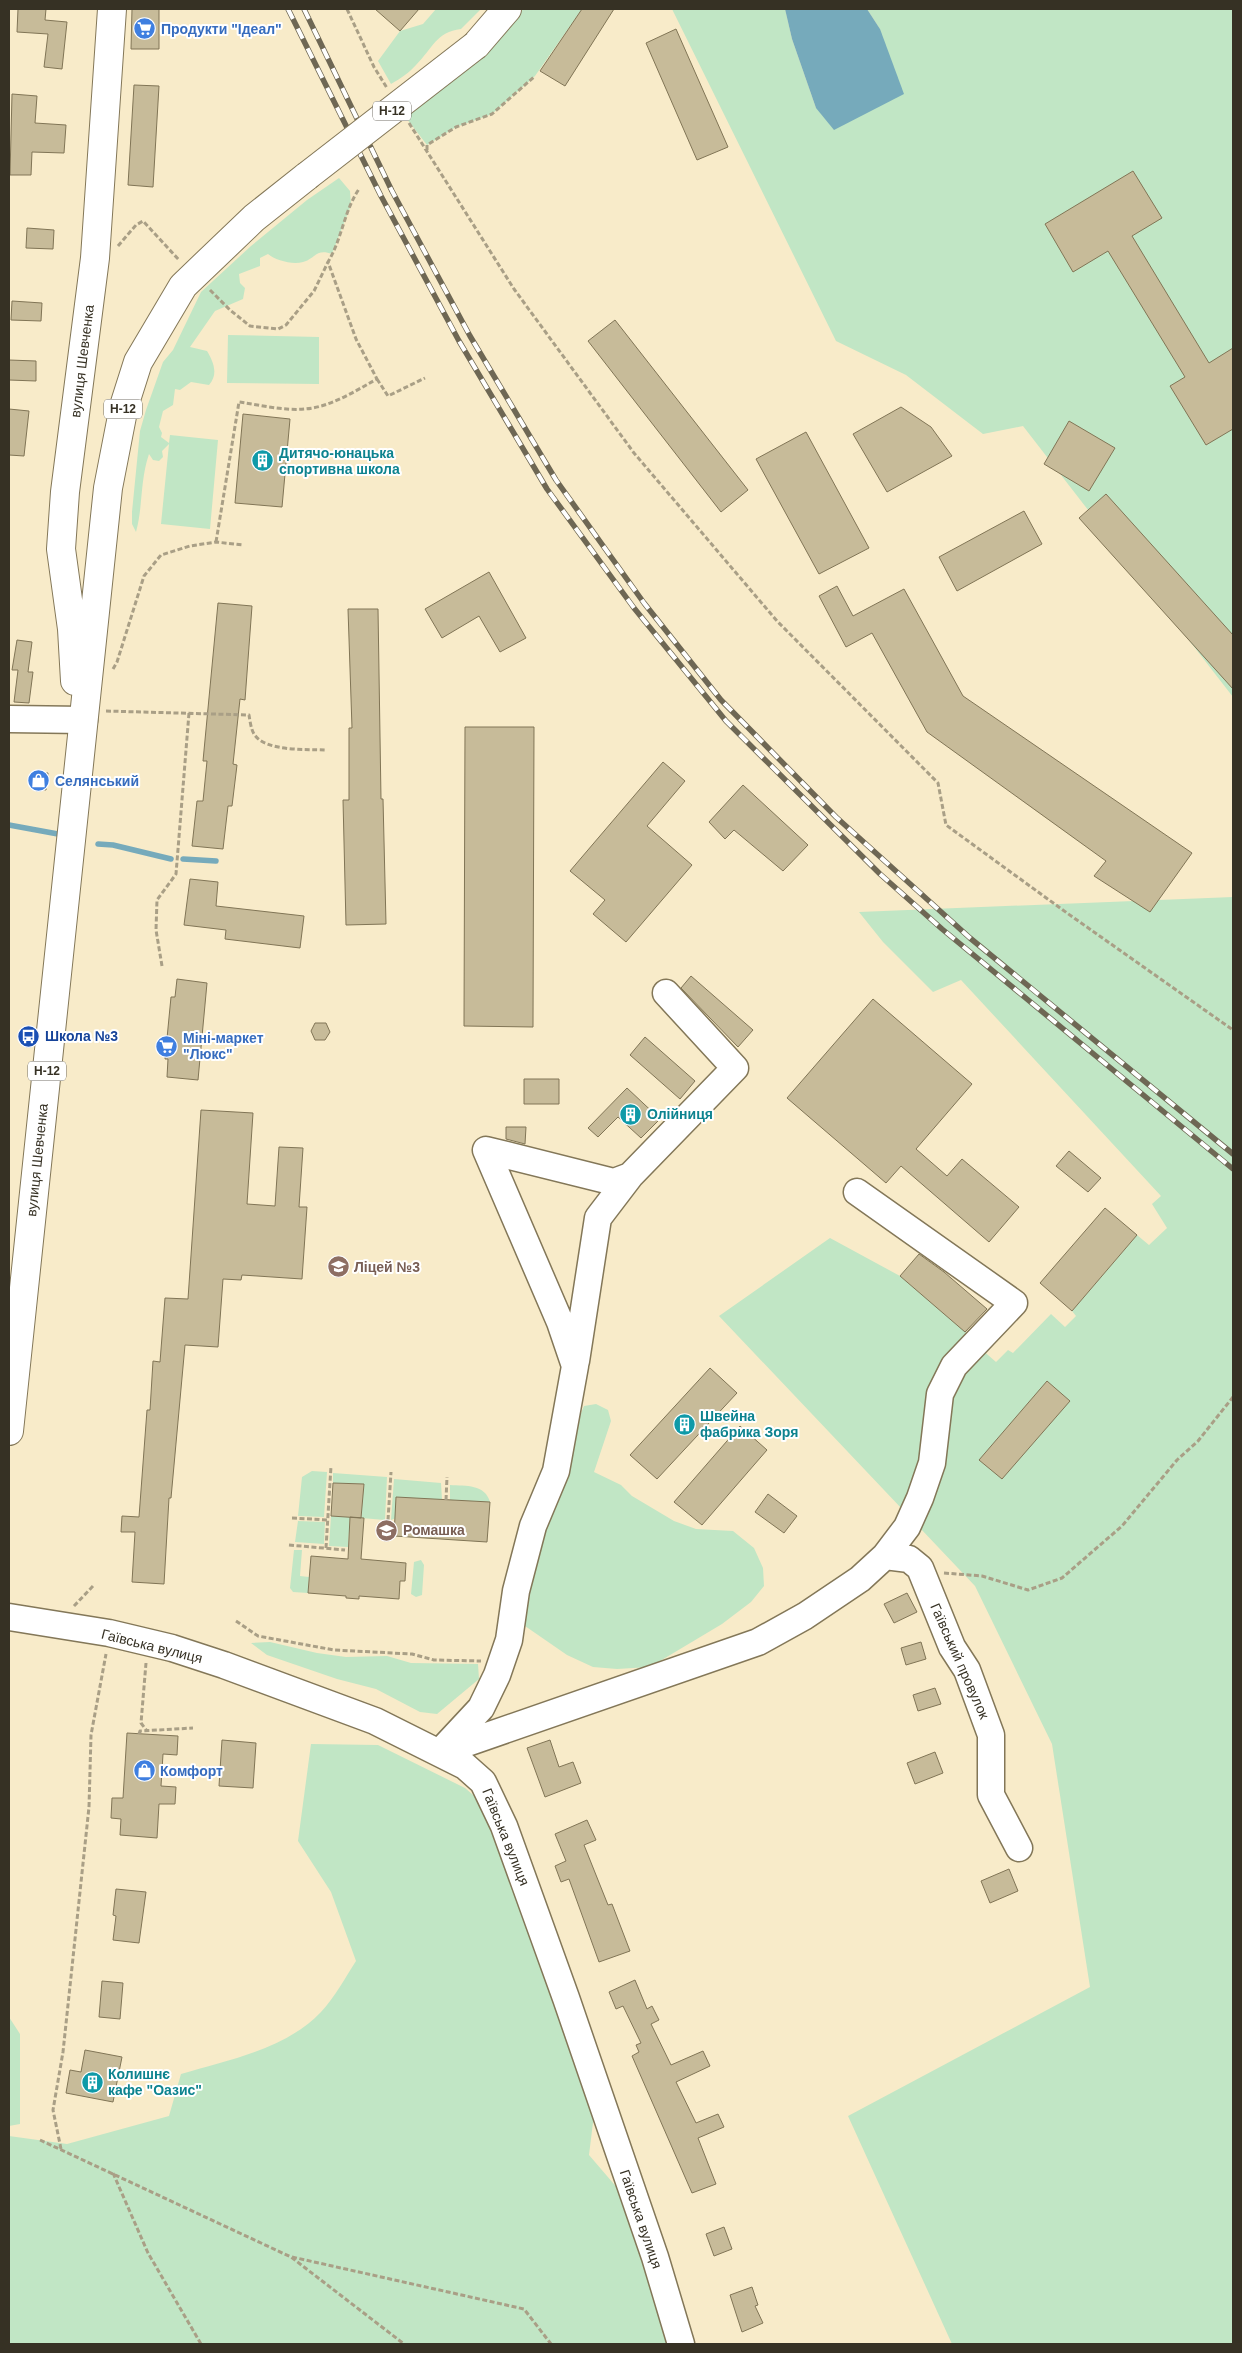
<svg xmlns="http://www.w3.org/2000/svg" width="1242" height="2353" font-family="Arial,sans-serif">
	<rect width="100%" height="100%" fill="#f8ebc9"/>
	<path fill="#c1e6c5" d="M436,9H481L461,29C436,32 433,48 416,65C409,73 401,78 391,84L378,61L400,31L423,24Z
		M523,9H582L535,76L492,114L456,127L427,145L403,114C448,84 494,56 523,9Z
		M672,9H785L792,39L816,108L880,29L867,9H1233V697L1023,426L983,434L906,375L836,341Z
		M339,178L350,191L351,205L332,254C316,248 315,259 303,262C292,265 275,260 268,254L260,258V266L239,274L240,283L245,288L243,299L215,311L190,347L207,351C213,361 219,374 209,385L191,382L180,390L175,389L173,405L163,411L159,427L162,433L161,437L169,443L170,435L218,440L210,529L161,524L169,444L162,451L163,457L159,461L153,460L149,454C140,480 143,507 136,532L132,524V512L140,431L146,410L163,362L173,350L201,292L251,246L307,200Z
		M228,335L319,337V384L227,383Z
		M1233,897V2344H952L848,2116L1090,1987L1052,1744L975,1586L719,1316L830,1238L900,1276L982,1346L980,1348L996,1362L1008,1350L1013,1353L1051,1314L1065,1327L1076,1316L1072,1311L1137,1235L1149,1245L1167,1228L1152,1204L1161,1196L961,980L933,992L883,942L859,912Z
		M596,1404L608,1410L611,1421L594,1472L621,1485L632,1496L674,1521L696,1529L733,1531L754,1548L763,1568L764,1586L751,1602L722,1624L650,1667L617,1669L593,1667L567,1655L525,1626V1606L535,1562L577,1423L584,1406Z
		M312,1471L327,1472L324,1517L298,1516L302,1477Z
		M333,1473L387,1477L385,1520L361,1518L364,1484L333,1483Z
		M394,1479L441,1483L442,1500L391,1520Z
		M450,1485C466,1486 485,1484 490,1502L450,1500Z
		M331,1516L350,1517L348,1547L329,1546Z
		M298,1521L325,1522L324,1544L295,1542Z
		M294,1550H302L300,1576L309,1577L308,1593L293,1592L290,1588Z
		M421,1560L424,1565L422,1595L416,1597L411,1594L414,1562Z
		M270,1642L317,1653L346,1657L387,1656L411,1663L478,1664L479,1679L437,1714L420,1712L376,1689L337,1679L267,1655L251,1643Z
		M311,1744L378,1745L465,1788L487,1807L595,2106L589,2155L631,2204L669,2344H9V2136L67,2144L169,2116L181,2074C228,2060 286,2049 321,2012C335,1997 345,1978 356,1961L331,1892L298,1841Z
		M9,2017L20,2034V2124L9,2126Z"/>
	<path fill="#76aabb" d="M785,9H867L880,29L904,94L834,130L816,108L792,39Z"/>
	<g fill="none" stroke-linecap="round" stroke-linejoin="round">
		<path stroke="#76aabb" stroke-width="5.5" d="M9,825L58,834
			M98,844L113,845L171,859
			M183,859L216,861"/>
	</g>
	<path fill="#c7bb99" stroke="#817556" d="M18,9H46L45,20L67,22L62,69L44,67L48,34L17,32Z
		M132,9H159V49H131Z
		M375,9H419L400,31Z
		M582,9H614L565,86L540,71Z
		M676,29L728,147L697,160L646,43Z
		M134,85L159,86L153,187L128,185Z
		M12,94L37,96L35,123L66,125L64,153L32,152L31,175H10Z
		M1133,171L1162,218L1132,236L1209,363L1233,348V429L1206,445L1170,386L1185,377L1108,251L1073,272L1045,224Z
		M27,228L54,230L53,249L26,248Z
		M12,301L42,303L41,321L11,320Z
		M615,320L748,490L721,512L588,341Z
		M9,360L36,361V381L9,380Z
		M901,407L931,427L952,456L887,492L853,434Z
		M9,409L29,411L24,456L9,455Z
		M243,414L290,419L282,507L235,503Z
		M1069,421L1115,448L1089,491L1044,464Z
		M806,432L869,548L819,574L756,459Z
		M1106,494L1233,635V689L1079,518Z
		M1024,511L1042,544L957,591L939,557Z
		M489,572L526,638L500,652L479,616L442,638L425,609Z
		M837,586L853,616L904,589L963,696L1192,853L1150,912L1094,876L1106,861L927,732L872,633L846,647L819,596Z
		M218,603L252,606L245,700L240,699L233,764L237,765L232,806H228L223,849L192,846L197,801H203L207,761H203Z
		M348,609H378L381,799H383L386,924L346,925L343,800H349V728H352Z
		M17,640L32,642L28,672H33L29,703L14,702L18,670H12Z
		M465,727H534L533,1027L464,1026Z
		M663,762L685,781L647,826L692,865L626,942L593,914L605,900L570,871Z
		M32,772L48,773L46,790L31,788Z
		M743,785L808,845L783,871L734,830L725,839L709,822Z
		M190,879L218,882L216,906L304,916L300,948L225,939L226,930L184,925Z
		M691,976L753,1030L738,1047L681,988Z
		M177,979L207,983L198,1080L167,1077L168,1059H165L171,997H175Z
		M873,999L972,1084L916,1149L947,1176L962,1159L1019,1207L989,1242L901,1166L886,1183L787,1098Z
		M315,1023H326L330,1032L325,1040H315L311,1031Z
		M645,1037L695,1081L680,1099L630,1055Z
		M524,1079H559V1104H524Z
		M627,1088L660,1119L641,1138L618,1117L598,1137L588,1128Z
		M201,1110L253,1113L247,1204L275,1206L279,1147L303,1148L299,1207H307L302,1279L242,1275L241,1280L223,1279L218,1347L185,1345L171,1498H169L164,1584L132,1582L135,1532H121L122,1516L139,1517L147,1410H150L153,1361L160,1362L165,1298L188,1299Z
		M506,1127H526L525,1144L506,1139Z
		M1069,1151L1101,1178L1088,1192L1056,1166Z
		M1105,1208L1137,1235L1072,1311L1040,1283Z
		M919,1254L944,1272L987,1309L965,1332L900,1276Z
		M710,1368L737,1393L657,1479L630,1455Z
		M1047,1381L1070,1401L1002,1479L979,1460Z
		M740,1426L767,1450L702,1525L674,1502Z
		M333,1483L364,1484L361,1518L331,1516Z
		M768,1494L797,1516L784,1533L755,1512Z
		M396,1497L490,1502L487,1542L394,1536Z
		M350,1517L364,1518L361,1559L406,1563L405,1581H400L399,1599L359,1596V1599L346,1598V1596L308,1593L311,1556L348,1559Z
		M907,1593L917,1612L894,1623L884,1604Z
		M921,1642L926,1659L906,1665L901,1648Z
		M935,1688L941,1704L918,1711L913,1695Z
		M127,1733L178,1736L177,1755L163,1754L161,1786L176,1787L175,1804H159L157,1838L120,1835L121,1819L111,1818L112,1798H123Z
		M222,1740L256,1743L253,1788L219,1786Z
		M550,1740L559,1767L573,1762L581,1783L545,1797L527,1748Z
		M935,1752L943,1773L915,1784L907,1763Z
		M587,1820L596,1840L584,1845L608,1905L612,1904L630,1951L599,1962L569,1879L561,1882L555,1866L566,1861L555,1834Z
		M1009,1869L1018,1891L990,1903L981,1881Z
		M116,1889L146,1892L139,1943L113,1940L116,1916L113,1915Z
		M635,1980L647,2009L652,2006L659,2020L651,2024L671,2065L703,2051L710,2066L676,2082L696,2123L718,2114L724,2127L698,2138L716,2184L692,2193L632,2056L639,2052L636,2045L641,2043L623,2006L616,2009L609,1992Z
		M102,1981L123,1983L120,2019L99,2017Z
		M85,2050L122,2057L113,2102L66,2093L70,2070L81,2072Z
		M724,2227L732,2249L714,2256L706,2234Z
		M752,2287L758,2305L755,2306L763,2323L742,2332L730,2295Z"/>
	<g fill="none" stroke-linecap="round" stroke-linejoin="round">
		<defs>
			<path id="minor" d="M9,719L84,720
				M576,1361L598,1218L630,1176
				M885,1556L909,1559L920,1568L952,1647L967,1670L991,1735V1795L1019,1848
				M9,1617L109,1633L172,1648L224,1665L375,1721L465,1766L483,1782L504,1826L566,1998L655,2257L681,2344
				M440,1752L481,1708L497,1675L509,1640L516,1591L533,1526L556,1471L575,1366L560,1322L486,1150L614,1182L630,1176L735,1068L666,993
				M441,1752L758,1642L805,1616L860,1579L885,1556L907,1527L920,1498L932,1463L940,1394L954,1366L1014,1303L857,1192"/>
			<path id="major" d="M476,45L507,9
				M75,681L72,629L61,549L65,492L95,258L112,9
				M9,1431L108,488L124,406L138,362L183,286L254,218L307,176"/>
		</defs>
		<use href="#minor" stroke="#837758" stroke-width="29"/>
		<use href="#major" stroke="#837758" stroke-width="30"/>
		<path stroke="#a99f86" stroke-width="3" stroke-dasharray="5 2.5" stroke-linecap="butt" d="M347,9L374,67L387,88
			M409,123L514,289L634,453L777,621L938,783L946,825L1067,913L1233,1030
			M427,150V145L456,127L492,114L535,76
			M118,246L136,225L143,221L179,260
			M210,290L230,310L250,326L278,329L286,325L314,291L328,262
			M377,379L388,396L425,378
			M216,542L239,402C260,405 284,411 305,409C331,407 355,391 377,379L356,339L328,262C342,239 344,211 359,189
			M113,669L117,662L144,576L161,555L190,546L216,542L243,545
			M106,711L249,715C250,721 251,729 254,734C265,752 307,749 325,750
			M162,966L156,930L157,900L176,874L189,713
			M446,1500L447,1477
			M292,1518L328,1520
			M388,1520L391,1472
			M289,1545L345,1550
			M326,1548L331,1466
			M944,1573L982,1576L1028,1590L1062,1578L1122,1526L1177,1460L1198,1441L1233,1397
			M74,1606L94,1585
			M236,1621L258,1636L334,1650L412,1654L434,1660L481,1661
			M146,1663L141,1723L147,1731
			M139,1734L140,1731L193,1728
			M40,2140L291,2257L404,2344
			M61,2149L53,2110L63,2052L89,1807L91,1735L106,1654
			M113,2173L148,2253L201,2344
			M292,2257L524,2309L551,2344"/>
		<use href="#minor" stroke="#fff" stroke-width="26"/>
		<use href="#major" stroke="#fff" stroke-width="28"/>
		<defs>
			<path id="rail" d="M288,9L381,196L459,341L547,489L634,608L726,721L880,874L942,929L1233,1169
				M304,9L392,191L470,336L556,480L644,603L721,700L836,817L970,938L1233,1154"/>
		</defs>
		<use href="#rail" stroke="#6e6754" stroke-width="5.5"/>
		<use href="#rail" stroke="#fff" stroke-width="4" stroke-dasharray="11" stroke-linecap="butt"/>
		<defs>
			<path id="major-bridge" d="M307,176L476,45"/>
		</defs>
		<use href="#major-bridge" stroke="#837758" stroke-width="30" stroke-linecap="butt"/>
		<use href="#major-bridge" stroke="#fff" stroke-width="28"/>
	</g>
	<defs>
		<symbol id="supermarket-disc" viewBox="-11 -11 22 22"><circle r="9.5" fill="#3f7fe0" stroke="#fff"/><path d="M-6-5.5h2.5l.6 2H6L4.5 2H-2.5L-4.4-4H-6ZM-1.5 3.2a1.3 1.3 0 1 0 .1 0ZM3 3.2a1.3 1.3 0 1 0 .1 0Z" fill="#fff"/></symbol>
		<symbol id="building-disc" viewBox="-11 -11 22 22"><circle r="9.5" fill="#0f9aa8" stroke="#fff"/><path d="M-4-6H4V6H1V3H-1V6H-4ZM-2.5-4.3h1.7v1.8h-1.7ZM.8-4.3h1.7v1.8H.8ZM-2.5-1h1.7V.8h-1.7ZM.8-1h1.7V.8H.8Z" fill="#fff"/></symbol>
		<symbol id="shop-disc" viewBox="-11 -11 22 22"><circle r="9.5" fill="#3f7fe0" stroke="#fff"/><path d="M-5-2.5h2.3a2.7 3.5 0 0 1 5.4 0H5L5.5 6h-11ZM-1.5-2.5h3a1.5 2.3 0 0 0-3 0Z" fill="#fff"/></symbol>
		<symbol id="bus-disc" viewBox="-11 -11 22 22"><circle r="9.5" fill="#1a4fb4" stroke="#fff"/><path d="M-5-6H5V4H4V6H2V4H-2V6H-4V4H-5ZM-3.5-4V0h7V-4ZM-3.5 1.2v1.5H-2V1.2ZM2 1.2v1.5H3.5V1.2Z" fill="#fff"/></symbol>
		<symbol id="school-disc" viewBox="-11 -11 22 22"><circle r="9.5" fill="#8d6e63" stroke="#fff"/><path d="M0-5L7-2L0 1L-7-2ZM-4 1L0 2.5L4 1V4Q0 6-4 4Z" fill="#fff"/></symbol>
	</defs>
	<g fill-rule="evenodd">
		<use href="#supermarket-disc" x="132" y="16" width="25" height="25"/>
		<use href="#building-disc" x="250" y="448" width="25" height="25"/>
		<use href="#shop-disc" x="26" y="768" width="25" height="25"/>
		<use href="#bus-disc" x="16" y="1024" width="25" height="25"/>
		<use href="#supermarket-disc" x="154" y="1034" width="25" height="25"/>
		<use href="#building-disc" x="618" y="1102" width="25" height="25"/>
		<use href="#school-disc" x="326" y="1254" width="25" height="25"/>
		<use href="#building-disc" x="672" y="1412" width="25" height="25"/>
		<use href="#school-disc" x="374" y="1518" width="25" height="25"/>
		<use href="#shop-disc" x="132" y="1758" width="25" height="25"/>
		<use href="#building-disc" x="80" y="2070" width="25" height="25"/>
	</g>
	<g text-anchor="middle" stroke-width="4" stroke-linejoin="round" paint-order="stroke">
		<g fill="#fff" stroke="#726f66" stroke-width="1">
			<rect x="373" y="101.5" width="38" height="19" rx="4"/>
			<rect x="104" y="399.5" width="38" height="19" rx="4"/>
			<rect x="28" y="1061.5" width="38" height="19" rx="4"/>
		</g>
		<g font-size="12" font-weight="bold" fill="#363124">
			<text x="392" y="115">Н-12</text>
			<text x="123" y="413">Н-12</text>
			<text x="47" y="1075">Н-12</text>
		</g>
		<g font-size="14" font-weight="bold" fill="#366cbe" stroke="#fff" text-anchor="start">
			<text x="161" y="34">Продукти "Ідеал"</text>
			<text x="55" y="786">Селянський</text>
			<text x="183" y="1043">Міні-маркет<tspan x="183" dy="16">"Люкс"</tspan></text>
			<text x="160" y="1776">Комфорт</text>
		</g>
		<g font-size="14" fill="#363124" stroke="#fff">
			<text transform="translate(82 361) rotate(-83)" y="5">вулиця Шевченка</text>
			<text transform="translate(37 1160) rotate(-84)" y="5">вулиця Шевченка</text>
			<text transform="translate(152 1646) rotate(14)" y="5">Гаївська вулиця</text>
			<text transform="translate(960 1661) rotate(66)" y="5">Гаївський провулок</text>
			<text transform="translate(506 1837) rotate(68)" y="5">Гаївська вулиця</text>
			<text transform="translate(641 2219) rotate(71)" y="5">Гаївська вулиця</text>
		</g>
		<g font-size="14" font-weight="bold" fill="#0d838f" stroke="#fff" text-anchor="start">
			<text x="279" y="458">Дитячо-юнацька<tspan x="279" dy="16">спортивна школа</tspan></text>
			<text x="647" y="1119">Олійниця</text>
			<text x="700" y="1421">Швейна<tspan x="700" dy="16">фабрика Зоря</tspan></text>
			<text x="108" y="2079">Колишнє<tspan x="108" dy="16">кафе "Оазис"</tspan></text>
		</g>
		<g font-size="14" font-weight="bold" fill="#164399" stroke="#fff" text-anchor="start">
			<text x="45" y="1041">Школа №3</text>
		</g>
		<g font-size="14" font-weight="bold" fill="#785e54" stroke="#fff" text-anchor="start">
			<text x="354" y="1272">Ліцей №3</text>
			<text x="403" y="1535">Ромашка</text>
		</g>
	</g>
	<rect width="1242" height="2353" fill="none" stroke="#363124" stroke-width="20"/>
</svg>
